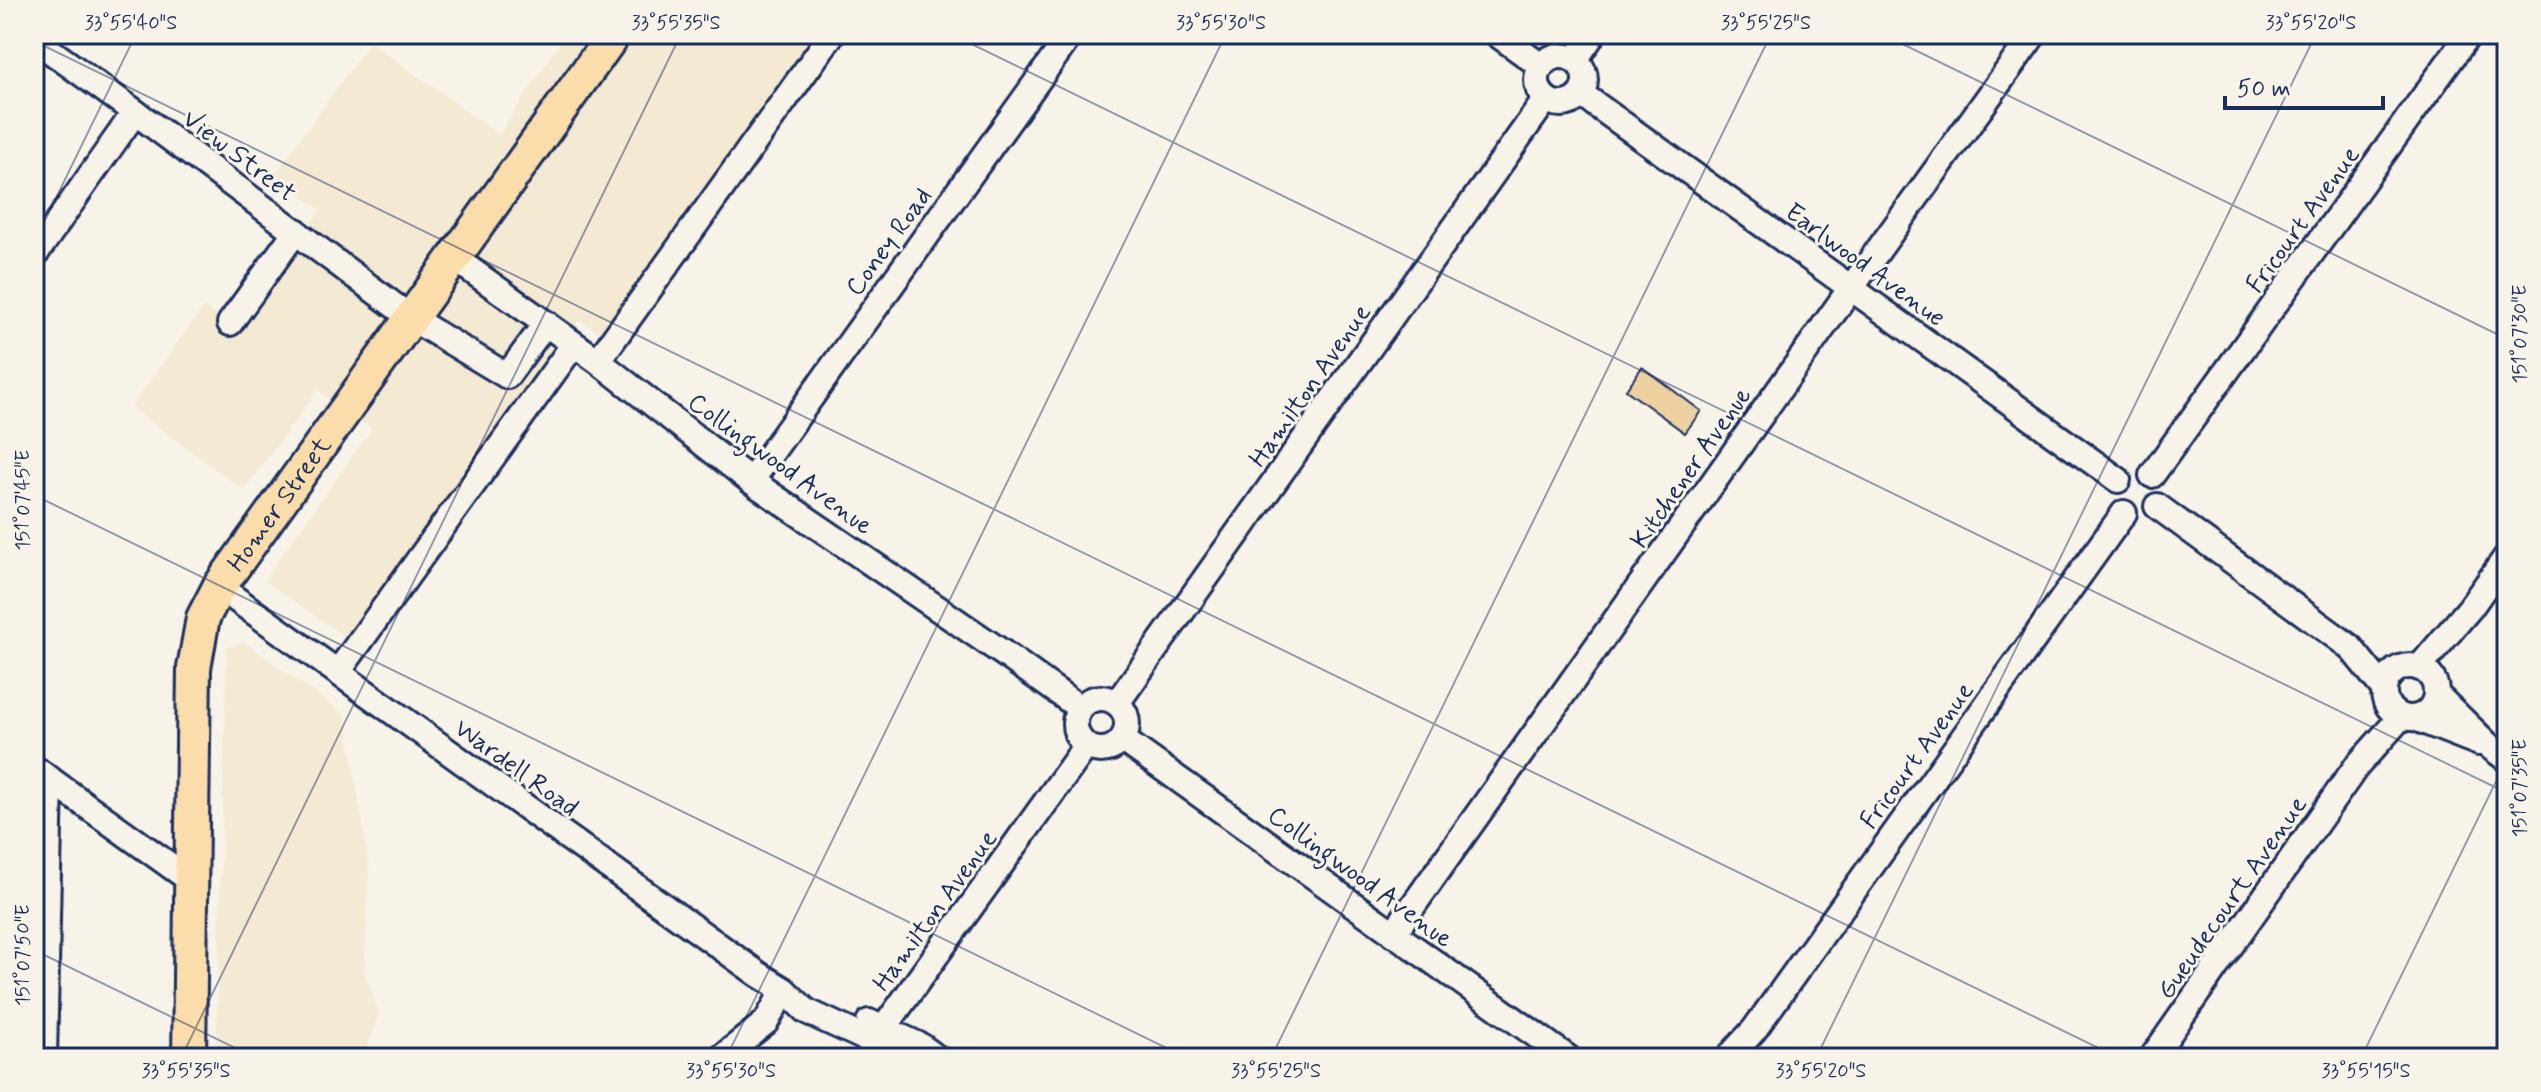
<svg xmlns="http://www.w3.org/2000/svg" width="2541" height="1092" font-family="Mynerve,sans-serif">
	<rect width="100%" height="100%" fill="#f7f3e8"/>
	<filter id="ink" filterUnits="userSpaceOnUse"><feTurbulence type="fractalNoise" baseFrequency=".0125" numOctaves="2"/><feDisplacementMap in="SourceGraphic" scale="16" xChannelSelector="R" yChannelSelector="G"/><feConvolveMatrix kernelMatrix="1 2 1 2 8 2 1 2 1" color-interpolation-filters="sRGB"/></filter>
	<g filter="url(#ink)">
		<path fill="#f4e9d3" d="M566,34H847L616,343L579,320L349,640L264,580L372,429L318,390L244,490L131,407L204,307L235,329L321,210L274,175L370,42L499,135Z
			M243,641L345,715L369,865L364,973L379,1013L363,1058H216L227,648Z"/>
		<path fill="#edd1a1" stroke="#1b2f5e" stroke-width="2" d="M1642,367L1701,411L1685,433L1626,390Z"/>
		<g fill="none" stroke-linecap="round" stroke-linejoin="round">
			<defs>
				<path id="minor" d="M1497,34L1541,66
					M34,39L135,112L411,318L507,376L546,323
					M1537 80a24 24 0 1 1 48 0a24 24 0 1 1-48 0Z
					M1575,60L1593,34
					M1581,94L2118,480
					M34,256L135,112
					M454,258L598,361L751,481L1003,653L1080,708
					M230,323L296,231
					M598,361L832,34
					M2152,475L2469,34
					M751,481L1071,34
					M2157,506L2350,647L2384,689
					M219,587L758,974L784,990L806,1011L908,1058
					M2384 692a26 26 0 1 1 52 0a26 26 0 1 1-52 0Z
					M2419,668L2470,608L2507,556
					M338,672L574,344
					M2436,694L2489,746L2507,759
					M1075 724a26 26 0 1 1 52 0a26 26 0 1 1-52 0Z
					M1117,703L1546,99
					M2415,718L2479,743
					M1122,739L1568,1058
					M34,768L193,882
					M1393,934L1851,288L2034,34
					M869,1022L921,1046L937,1058
					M884,1028L1086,746
					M44,1058L50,779
					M721,1058L766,1022L784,990
					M1728,1058L1754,1030L2124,513
					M2152,1058L2356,767L2401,717"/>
				<g id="major">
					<path id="s1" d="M189,1058L194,668L203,618L219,587L614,34"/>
				</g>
			</defs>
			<use href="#minor" stroke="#1b2f5e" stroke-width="30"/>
			<use href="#major" stroke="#1b2f5e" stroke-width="38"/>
			<path stroke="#1b2f5e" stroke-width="4" stroke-dasharray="6 6" stroke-linecap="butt" d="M776,1054L778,1058"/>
			<use href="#minor" stroke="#f7f3e8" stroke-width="24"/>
			<use href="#major" stroke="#faddab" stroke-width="32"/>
		</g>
	</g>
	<path fill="none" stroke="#1b2f5e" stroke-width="2" stroke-opacity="0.45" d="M951,34L2507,793M1882,34L2507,339M34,41L2119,1058M34,243L136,34M34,495L1187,1058M34,950L256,1058M181,1058L681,34M726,1058L1226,34M1271,1058L1771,34M1816,1058L2316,34M2361,1058L2507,759"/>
	<g text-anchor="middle" stroke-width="6" stroke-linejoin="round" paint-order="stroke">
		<g font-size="26" fill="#1b2f5e" stroke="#f7f3e8">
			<text transform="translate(240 155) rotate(37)" y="9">View Street</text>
			<text transform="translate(2302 219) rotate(-54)" y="9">Fricourt Avenue</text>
			<text transform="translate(888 241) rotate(-54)" y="9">Coney Road</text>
			<text transform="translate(1866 264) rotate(36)" y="9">Earlwood Avenue</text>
			<text transform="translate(1309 385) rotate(-55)" y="9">Hamilton Avenue</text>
			<text transform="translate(781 463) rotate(36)" y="9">Collingwood Avenue</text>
			<text transform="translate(1690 467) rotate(-55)" y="9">Kitchener Avenue</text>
			<text dy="9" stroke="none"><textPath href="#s1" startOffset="578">Homer Street</textPath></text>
			<text transform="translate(1916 755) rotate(-54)" y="9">Fricourt Avenue</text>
			<text transform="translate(517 767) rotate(36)" y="9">Wardell Road</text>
			<text transform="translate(1361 876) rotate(36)" y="9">Collingwood Avenue</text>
			<text transform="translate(2231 897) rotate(-55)" y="9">Gueudecourt Avenue</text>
			<text transform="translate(934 910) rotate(-54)" y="9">Hamilton Avenue</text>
		</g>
	</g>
	<rect width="2541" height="1092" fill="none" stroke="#f7f3e8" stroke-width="88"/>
	<path d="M2225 96v12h158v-12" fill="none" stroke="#1b2f5e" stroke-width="4"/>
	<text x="2237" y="96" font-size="24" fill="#1b2f5e" stroke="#f7f3e8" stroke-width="6" paint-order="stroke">50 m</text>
	<rect x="44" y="44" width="2453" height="1004" fill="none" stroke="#1b2f5e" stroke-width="3"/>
	<g font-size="20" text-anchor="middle" fill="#1b2f5e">
		<text x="131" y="29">33°55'40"S</text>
		<text x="676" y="29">33°55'35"S</text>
		<text x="1221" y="29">33°55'30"S</text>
		<text x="1766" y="29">33°55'25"S</text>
		<text x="2311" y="29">33°55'20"S</text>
		<text transform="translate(2519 334) rotate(-90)" y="7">151°07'30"E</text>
		<text transform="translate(22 500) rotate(-90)" y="7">151°07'45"E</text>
		<text transform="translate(2519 788) rotate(-90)" y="7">151°07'35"E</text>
		<text transform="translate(22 955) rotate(-90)" y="7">151°07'50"E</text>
		<text x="186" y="1077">33°55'35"S</text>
		<text x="731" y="1077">33°55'30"S</text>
		<text x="1276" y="1077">33°55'25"S</text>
		<text x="1821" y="1077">33°55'20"S</text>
		<text x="2366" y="1077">33°55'15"S</text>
	</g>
</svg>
